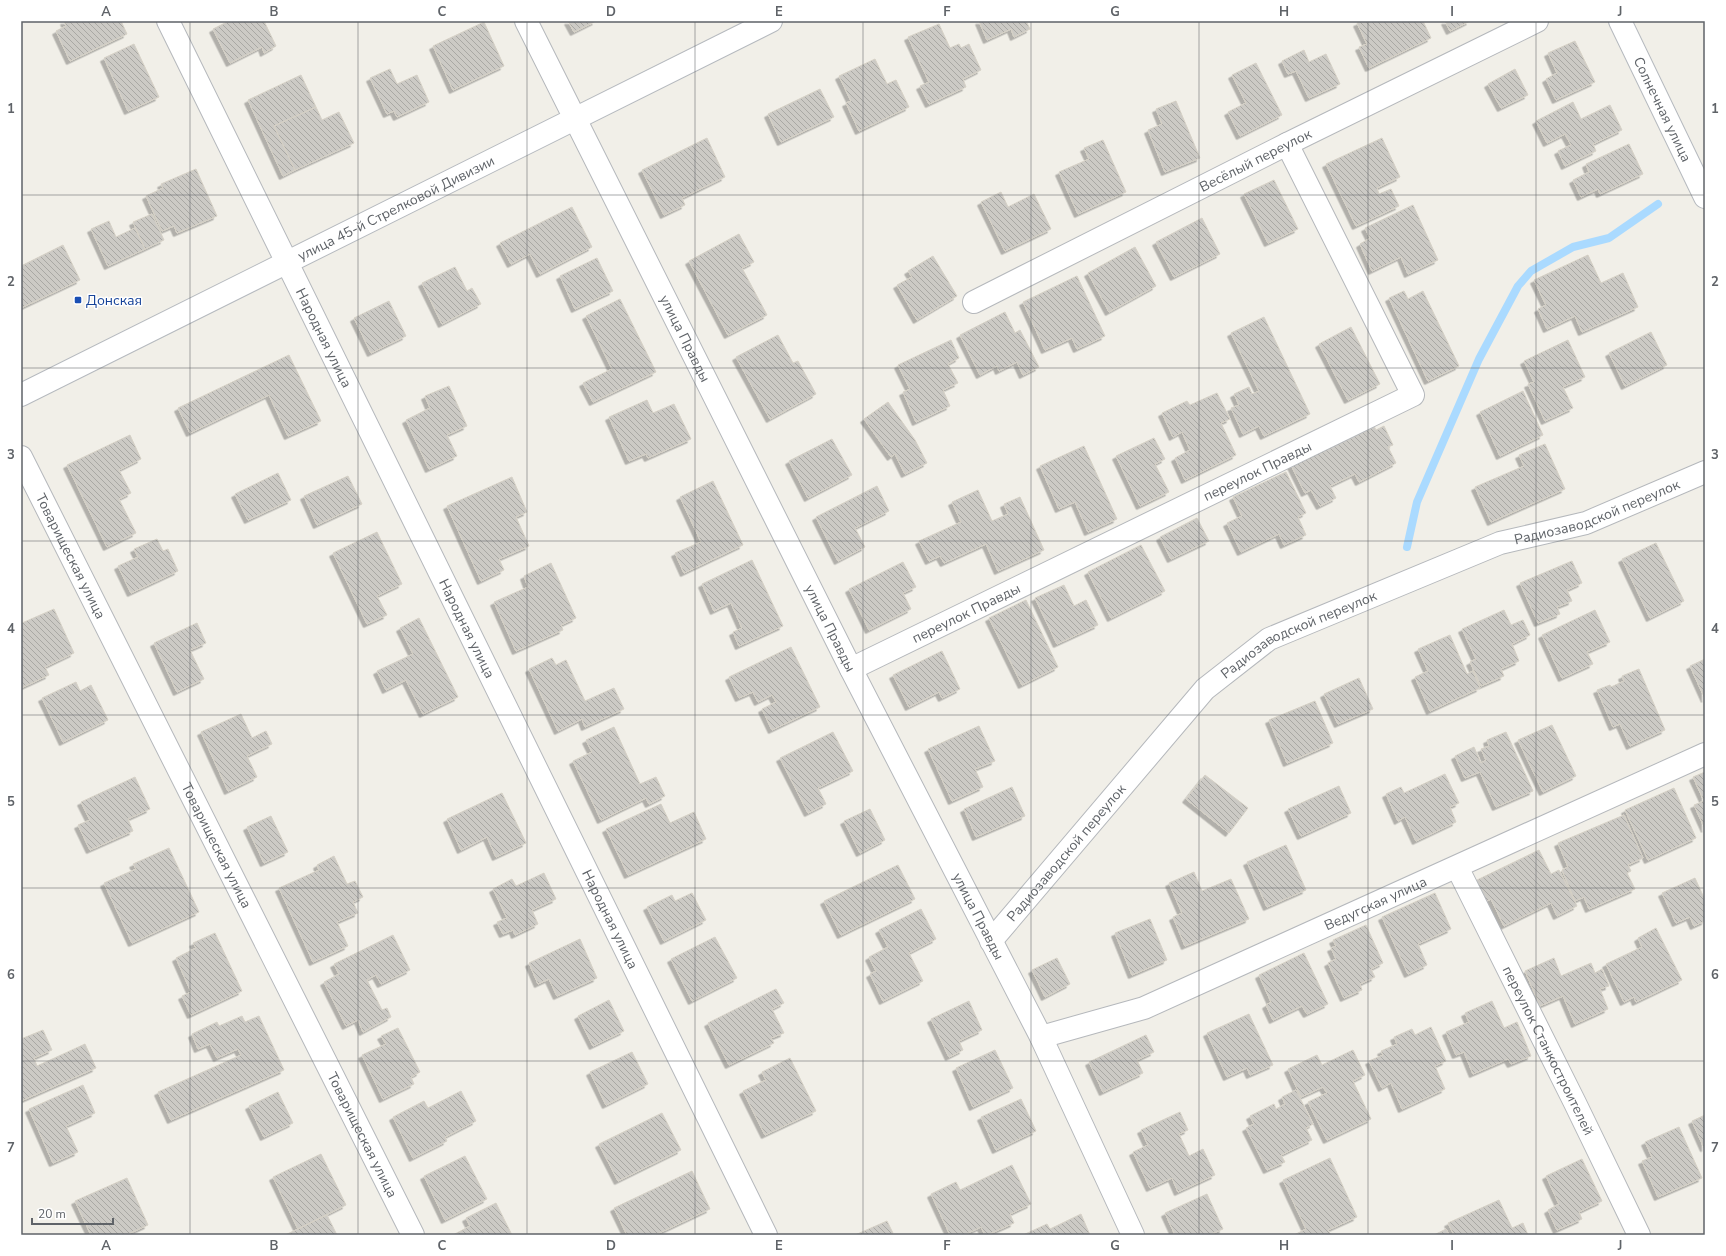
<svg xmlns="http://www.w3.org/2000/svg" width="1726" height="1256" font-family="'Nunito Sans',sans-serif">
	<defs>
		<pattern id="building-back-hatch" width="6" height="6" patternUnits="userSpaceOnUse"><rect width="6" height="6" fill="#cccac5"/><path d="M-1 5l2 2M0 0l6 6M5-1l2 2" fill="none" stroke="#a9a8a4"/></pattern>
		<filter id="shadow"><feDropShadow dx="-3.5" dy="3.5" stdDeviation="0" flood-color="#0004"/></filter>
	</defs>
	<rect width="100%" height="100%" fill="#f1efe8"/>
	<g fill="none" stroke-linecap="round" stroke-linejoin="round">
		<path stroke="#aadaff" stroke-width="8" d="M1407,547L1417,502L1479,359L1518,286L1531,271L1573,247L1609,238L1658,204"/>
	</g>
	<path fill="url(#building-back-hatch)" stroke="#d6d1c6" filter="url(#shadow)" d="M64,21H121L127,34L70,61L56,31L66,26Z
		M229,21H264L276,46L264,53L262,47L230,63L213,29Z
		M568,21H596L574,32Z
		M979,21H1026L1030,29L1014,37L1011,29L987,40Z
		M1362,21H1423L1431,38L1369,68L1359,47L1367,44L1357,23Z
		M1445,21H1470L1450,31Z
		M484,22L504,66L453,90L433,46Z
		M939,24L950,48L959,44L961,48L969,44L981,70L963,79L966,87L929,104L920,86L929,82L908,37Z
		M1575,41L1595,82L1556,100L1546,79L1557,73L1548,53Z
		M134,44L159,97L128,111L104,58Z
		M1304,50L1309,62L1326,54L1340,84L1309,98L1296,71L1288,74L1282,61Z
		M875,59L887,84L896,80L909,107L859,131L846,103L851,101L839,76Z
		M1256,63L1282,115L1240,136L1228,112L1246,103L1232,75Z
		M390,69L397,84L417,75L429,102L397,117L394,111L387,114L370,78Z
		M1515,69L1528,95L1501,108L1488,84Z
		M301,75L316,107L274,126L295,170L283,176L248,100Z
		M820,89L834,117L781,142L768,114Z
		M1176,101L1200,158L1165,172L1148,130L1162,124L1156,109Z
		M1573,102L1581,119L1610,105L1622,130L1593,144L1596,151L1565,166L1558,151L1571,145L1565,134L1547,143L1536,121Z
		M316,107L322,120L339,112L354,143L295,170L274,126Z
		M707,138L725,177L682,198L685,205L664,215L642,170Z
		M1382,138L1400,177L1377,188L1379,194L1391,189L1399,206L1356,226L1326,164Z
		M1103,140L1126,192L1078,214L1059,172L1089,159L1084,148Z
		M1629,144L1643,174L1600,194L1598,189L1581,197L1573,180L1589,172L1586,164Z
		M196,169L217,216L177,233L174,226L162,231L146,196L163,188L161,184Z
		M1274,180L1298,229L1268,243L1244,194Z
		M1001,192L1008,207L1034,194L1051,229L1005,251L981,202Z
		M1413,205L1438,260L1408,274L1401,257L1372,271L1360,244L1370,238L1365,228Z
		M572,207L592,247L540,274L530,254L511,264L500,243Z
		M152,214L164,240L145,249L133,222Z
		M1202,218L1220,254L1174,277L1156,242Z
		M109,221L116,237L135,228L145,249L108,266L91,229Z
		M739,234L754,262L742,268L767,315L728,335L689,261Z
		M63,245L80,280L21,308V266Z
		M1135,247L1156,286L1109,312L1088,273Z
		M1588,255L1601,283L1623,273L1638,307L1582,332L1575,316L1547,329L1538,309L1546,305L1534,280Z
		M933,256L957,296L917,320L897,285L912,277L908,271Z
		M597,258L613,291L575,309L560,276Z
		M455,267L467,291L472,288L481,304L442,324L422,283Z
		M1077,276L1105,336L1077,349L1072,338L1045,350L1023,302Z
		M1404,291L1408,299L1423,291L1459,366L1428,381L1389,298Z
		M620,299L656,372L593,402L583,383L612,369L586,316Z
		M389,301L406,336L371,353L354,318Z
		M1005,312L1015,333L1020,330L1039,367L1023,375L1017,362L999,371L997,366L980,375L960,335Z
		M1264,317L1310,414L1264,436L1259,426L1243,434L1231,408L1239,405L1234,394L1249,387L1252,394L1259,391L1231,333Z
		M1351,327L1380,384L1348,400L1319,344Z
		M1651,332L1667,365L1625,386L1609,353Z
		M778,335L793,363L798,361L816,394L770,419L736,357Z
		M951,340L959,358L948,364L958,383L943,390L950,406L916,422L903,392L910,389L898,365Z
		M1568,340L1585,377L1563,387L1573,408L1545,421L1528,384L1534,382L1524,361Z
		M289,355L321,421L288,436L269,395L190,433L178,408Z
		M449,386L467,426L447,435L457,456L429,469L406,420L430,408L425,396Z
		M1523,391L1543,435L1500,456L1480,412Z
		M1217,393L1230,419L1221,423L1236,455L1185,480L1175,458L1190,450L1182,432L1173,437L1162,413L1187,401L1190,405Z
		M647,400L653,413L674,404L691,439L648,458L646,454L629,461L609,417Z
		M888,402L915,440L927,463L905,474L895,454L891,457L864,419Z
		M1373,424L1376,430L1384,426L1393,445L1388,447L1396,463L1359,482L1355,474L1330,486L1336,498L1320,506L1311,490L1305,493L1291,465Z
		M130,435L141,459L119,470L131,493L119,499L136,533L107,547L67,465Z
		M1154,438L1165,459L1155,464L1169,492L1140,506L1116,456Z
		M832,439L852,475L808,498L789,461Z
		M1545,444L1565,489L1491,522L1475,487L1524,466L1519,455Z
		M1084,446L1117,519L1088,532L1075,502L1059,509L1040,466Z
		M1286,472L1306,513L1298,517L1306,535L1284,545L1279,534L1241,552L1227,523L1242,516L1233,497Z
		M278,473L291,500L248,520L235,494Z
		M348,476L362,504L317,525L304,496Z
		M512,477L527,512L516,517L529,546L499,559L504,570L481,581L447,506Z
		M713,481L743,545L684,573L675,553L701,542L680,497Z
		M877,486L889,511L855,528L865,547L838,561L816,517Z
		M978,490L992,521L1008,514L1004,504L1020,497L1044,550L998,571L986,544L944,563L940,556L929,561L919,541L961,522L952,502Z
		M1197,518L1209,541L1171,559L1160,537Z
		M377,532L402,584L377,596L387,615L367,624L333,553Z
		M157,539L163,551L168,549L178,571L131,593L118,566L138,557L134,549Z
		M1656,543L1684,601L1650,618L1622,559Z
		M1141,545L1165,591L1111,618L1088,572Z
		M752,560L783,626L739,646L733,632L742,628L731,603L714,611L702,584Z
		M1572,561L1582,583L1567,590L1572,601L1557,607L1560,614L1538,623L1520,583Z
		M903,562L916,587L903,593L911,609L869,630L849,589Z
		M551,563L576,618L561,625L563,630L516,651L494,602L528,587L524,576Z
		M1064,585L1074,606L1086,600L1098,625L1057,644L1035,598Z
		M1026,600L1058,667L1022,685L989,618Z
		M54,609L74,653L45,667L49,675L21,688V620L22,623Z
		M1504,610L1511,625L1523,620L1530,635L1512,644L1519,661L1501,669L1504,676L1481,686L1470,662L1476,659L1462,629Z
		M1595,610L1610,642L1587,652L1593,664L1562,678L1542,635Z
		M419,618L458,697L423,714L406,680L386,690L377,671L413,654L400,628Z
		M197,623L206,643L190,650L204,679L177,692L154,643Z
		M1450,635L1467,674L1473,671L1480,688L1430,711L1415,677L1428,671L1418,649Z
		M791,647L820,707L772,730L762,709L776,702L772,695L758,702L753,692L739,698L729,677Z
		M942,651L960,689L942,698L939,692L909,707L893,675Z
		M552,658L556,665L566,660L585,701L614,688L624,709L585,727L582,719L558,731L529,669Z
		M1705,659V699L1690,666Z
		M1639,669L1665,730L1630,746L1620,724L1613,727L1597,690L1610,685L1611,687L1624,681L1622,676Z
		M1359,678L1373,709L1338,724L1324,694Z
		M76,682L80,691L91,685L108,720L63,742L42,698Z
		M1315,701L1333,743L1287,763L1269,720Z
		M241,714L252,738L266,731L272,744L247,756L257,777L228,791L201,732Z
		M1552,725L1576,776L1543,792L1518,740Z
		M979,726L995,761L975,769L983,787L952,801L928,749Z
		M614,727L640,784L656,777L665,796L649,804L646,798L601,820L573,761L592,752L586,740Z
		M833,732L853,771L818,788L826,804L808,813L780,758Z
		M1506,732L1533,791L1496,807L1480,772L1465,778L1455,756L1474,747L1481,763L1486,760L1481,749L1489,746L1487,740Z
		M1705,772V829L1694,805L1704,801L1693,777Z
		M1445,774L1459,803L1450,807L1456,822L1416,841L1405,817L1398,821L1386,794L1401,787L1404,793Z
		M1205,775L1248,808L1229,833L1186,799Z
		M135,777L150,809L128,819L133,831L90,850L78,825L90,820L81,802Z
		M1339,786L1351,813L1301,836L1288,809Z
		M1012,787L1025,816L976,837L964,809Z
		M1674,788L1696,838L1648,860L1625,810Z
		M502,793L526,843L496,857L487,837L461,850L447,819Z
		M661,804L670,823L694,812L706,839L628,875L606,829Z
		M870,809L885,840L860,853L844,821Z
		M1624,815L1643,858L1628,865L1631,871L1627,873L1635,889L1589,909L1584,897L1575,901L1562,870L1568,867L1558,843Z
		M271,816L288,852L264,863L247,827Z
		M1286,845L1306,890L1267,907L1247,862Z
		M169,848L199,912L132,943L104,883L136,869L133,864Z
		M1539,850L1551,874L1559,870L1577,906L1557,916L1551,903L1504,926L1491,899L1485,902L1475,881Z
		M334,856L347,884L355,881L363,897L353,902L358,913L337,922L348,946L313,962L279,888L319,870L317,865Z
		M898,865L915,899L841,935L824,901Z
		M1194,872L1202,891L1231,879L1249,919L1185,946L1173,917L1182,913L1169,883Z
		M544,873L556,899L532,910L538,924L515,935L513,930L503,934L497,922L507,918L493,889L512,879L516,886Z
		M1695,878L1705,900V921L1694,926L1690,917L1676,923L1662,893Z
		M692,893L706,920L664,941L647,907L672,895L675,901Z
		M1435,893L1451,929L1418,944L1427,965L1408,974L1382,917Z
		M921,909L936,939L909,953L923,981L883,1001L870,974L876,971L869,957L888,947L879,930Z
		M1150,919L1167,960L1132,975L1115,933Z
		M1366,925L1383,963L1371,969L1375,977L1360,984L1362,990L1344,998L1328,963L1336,959L1331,948L1336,946L1333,940Z
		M1656,928L1682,980L1636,1002L1634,997L1624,1002L1606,964L1642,947L1638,938Z
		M215,933L242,991L191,1015L182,996L191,992L176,958L196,948L193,943Z
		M393,935L410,970L381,984L376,975L367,980L382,1010L387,1008L391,1017L363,1032L358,1020L346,1026L324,982L339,974L334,964Z
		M715,937L737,978L692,1001L671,959Z
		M580,939L597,978L557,996L549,979L538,984L529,963Z
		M1304,953L1328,1004L1307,1014L1302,1006L1273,1020L1266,1005L1271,1002L1259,975Z
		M1057,958L1070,984L1045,997L1032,970Z
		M1554,958L1561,976L1591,963L1595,973L1602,969L1609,986L1600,989L1608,1009L1575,1024L1563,996L1540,1006L1525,971Z
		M776,989L784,1003L772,1009L784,1033L771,1038L774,1043L729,1065L708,1023Z
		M609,1000L624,1031L593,1046L578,1016Z
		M969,1001L982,1030L959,1041L963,1050L949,1057L931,1019Z
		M1492,1001L1504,1028L1517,1022L1531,1056L1511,1064L1508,1059L1473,1074L1464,1052L1456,1055L1446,1032L1469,1022L1465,1013Z
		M1249,1014L1273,1065L1250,1075L1247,1068L1227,1077L1207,1033Z
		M242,1016L245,1022L259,1016L284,1070L171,1120L158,1092L241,1055L238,1049L217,1058L210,1044L198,1049L192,1034L217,1022L219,1026Z
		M1431,1027L1446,1061L1435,1066L1445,1089L1402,1109L1391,1083L1382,1088L1369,1061L1383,1055L1381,1051L1397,1044L1394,1037L1412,1029L1415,1035Z
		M398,1028L420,1072L411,1077L414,1084L383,1099L362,1055L386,1044L381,1036Z
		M43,1030L52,1050L34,1058L37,1066L85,1044L96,1068L21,1101V1039Z
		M1146,1035L1154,1052L1137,1060L1143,1073L1103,1092L1089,1062Z
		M995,1050L1013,1088L973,1107L956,1068Z
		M1353,1050L1365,1075L1353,1081L1371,1119L1327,1140L1308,1102L1327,1093L1323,1087L1301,1097L1288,1069L1317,1055L1322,1065Z
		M632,1052L648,1084L606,1105L590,1072Z
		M790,1058L816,1111L765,1135L743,1091L766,1080L762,1072Z
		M83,1085L95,1113L66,1126L78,1152L53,1163L29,1109Z
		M1296,1090L1313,1124L1306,1128L1312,1140L1281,1155L1285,1162L1267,1170L1246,1128L1254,1124L1250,1116L1274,1104L1276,1109L1285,1104L1282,1097Z
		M461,1091L476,1121L445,1137L447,1141L413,1158L393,1117L424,1101L428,1108Z
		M278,1092L293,1123L264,1137L249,1106Z
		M1021,1099L1036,1131L996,1150L981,1117Z
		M1180,1112L1188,1130L1179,1134L1189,1156L1203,1149L1215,1175L1178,1192L1172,1178L1150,1188L1133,1152L1148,1145L1141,1130Z
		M662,1113L681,1150L618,1181L599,1144Z
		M1705,1115V1148H1704L1692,1121Z
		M1679,1127L1702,1178L1658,1197L1642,1161L1652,1157L1645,1142Z
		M321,1154L346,1205L298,1229L273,1177Z
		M465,1156L487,1199L445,1220L424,1176Z
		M1330,1158L1357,1217L1328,1230L1331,1235H1294L1306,1229L1283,1180Z
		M1582,1159L1602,1201L1579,1212L1582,1219L1557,1230L1548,1210L1559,1204L1546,1176Z
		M1012,1165L1031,1204L1010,1214L1014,1223L987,1235H985L981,1227L964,1235H950L931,1194L956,1182L960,1190Z
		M692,1171L710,1209L655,1235H627L614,1208Z
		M127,1178L148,1225L126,1235H91L75,1201Z
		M1207,1194L1223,1229L1209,1235H1175L1165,1213Z
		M1499,1200L1512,1228L1523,1223L1528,1235H1454L1448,1223Z
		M496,1203L512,1235H453L470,1226L466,1218Z
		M1081,1214L1090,1235H1023L1047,1224L1050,1229Z
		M327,1215L337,1235H285L298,1229Z
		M887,1221L893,1233L888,1235H855Z
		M1446,1229L1449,1235H1434Z"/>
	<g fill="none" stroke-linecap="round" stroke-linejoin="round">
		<defs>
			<g id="street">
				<path id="s1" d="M168,21L766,1235"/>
				<path id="s2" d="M526,21L851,669L1041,1037L1133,1235"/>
				<path id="s3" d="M974,302L1287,144L1537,21"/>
				<path id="s4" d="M21,457L413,1235"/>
				<path id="s5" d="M851,669L1413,395L1287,144"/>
				<path id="s6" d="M1457,867L1575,1103L1639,1235"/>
				<path id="s7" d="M991,941L1205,689L1269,639L1500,543L1586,523L1705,472"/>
				<path id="s8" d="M1041,1037L1144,1008L1705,754"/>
			</g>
			<g id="secondary">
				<path id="s9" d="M1620,21L1705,197"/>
				<path id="s10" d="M21,395L771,21"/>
			</g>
		</defs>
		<use href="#street" stroke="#b5b8bc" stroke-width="24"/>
		<use href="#secondary" stroke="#b6babf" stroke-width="24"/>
		<use href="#street" stroke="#fff" stroke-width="22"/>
		<use href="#secondary" stroke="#fff" stroke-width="22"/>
	</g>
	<path fill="none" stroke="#5f6368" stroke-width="1" stroke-opacity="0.55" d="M190,21V1235M358,21V1235M527,21V1235M695,21V1235M863,21V1235M1031,21V1235M1199,21V1235M1368,21V1235M1536,21V1235M21,195H1705M21,368H1705M21,541H1705M21,715H1705M21,888H1705M21,1061H1705"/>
	<rect fill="#1a4fb4" stroke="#fff" stroke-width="1.5" x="74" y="296" width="8" height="8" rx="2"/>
	<g text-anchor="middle" stroke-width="3" stroke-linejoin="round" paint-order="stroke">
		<g font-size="14" fill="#5f6368" stroke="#fff">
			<text dy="5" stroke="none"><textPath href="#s9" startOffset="98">Солнечная улица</textPath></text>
			<text dy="5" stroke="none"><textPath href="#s3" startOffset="315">Весёлый переулок</textPath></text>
			<text dy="5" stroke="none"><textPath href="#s10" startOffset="419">улица 45-й Стрелковой Дивизии</textPath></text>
			<text dy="5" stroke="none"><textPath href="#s1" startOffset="353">Народная улица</textPath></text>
			<text dy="5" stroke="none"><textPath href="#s2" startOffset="355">улица Правды</textPath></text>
			<text dy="5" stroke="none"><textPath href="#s5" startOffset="452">переулок Правды</textPath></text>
			<text dy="5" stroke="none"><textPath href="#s7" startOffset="764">Радиозаводской переулок</textPath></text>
			<text dy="5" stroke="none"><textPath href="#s4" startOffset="111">Товарищеская улица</textPath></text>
			<text dy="5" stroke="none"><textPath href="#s5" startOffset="128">переулок Правды</textPath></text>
			<text dy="5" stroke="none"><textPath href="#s1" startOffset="677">Народная улица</textPath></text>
			<text dy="5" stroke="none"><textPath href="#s2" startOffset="679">улица Правды</textPath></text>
			<text dy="5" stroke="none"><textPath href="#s7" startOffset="440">Радиозаводской переулок</textPath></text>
			<text dy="5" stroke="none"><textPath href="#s4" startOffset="435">Товарищеская улица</textPath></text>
			<text dy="5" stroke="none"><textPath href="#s7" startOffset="116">Радиозаводской переулок</textPath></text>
			<text dy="5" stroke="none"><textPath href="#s8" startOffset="361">Ведугская улица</textPath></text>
			<text dy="5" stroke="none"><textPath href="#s2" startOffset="1003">улица Правды</textPath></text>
			<text dy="5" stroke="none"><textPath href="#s1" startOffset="1001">Народная улица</textPath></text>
			<text dy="5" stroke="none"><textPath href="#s6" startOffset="205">переулок Станкостроителей</textPath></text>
			<text dy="5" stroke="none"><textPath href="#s4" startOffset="759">Товарищеская улица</textPath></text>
		</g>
		<g font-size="14" fill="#164399" stroke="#fff" text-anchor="start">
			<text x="86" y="305">Донская</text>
		</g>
	</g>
	<rect width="1726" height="1256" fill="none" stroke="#ffffff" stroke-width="44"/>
	<path d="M32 1218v6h81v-6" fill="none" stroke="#5f6368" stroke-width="2"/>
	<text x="38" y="1218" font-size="12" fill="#5f6368" stroke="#ffffff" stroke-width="3" paint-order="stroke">20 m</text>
	<rect x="22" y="22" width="1682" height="1212" fill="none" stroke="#5f6368" stroke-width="1.5"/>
	<g font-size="13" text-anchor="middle" font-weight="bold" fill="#5f6368">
		<text x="106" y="16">A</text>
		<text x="274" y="16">B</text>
		<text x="442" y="16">C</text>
		<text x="611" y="16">D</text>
		<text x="779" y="16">E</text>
		<text x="947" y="16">F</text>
		<text x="1115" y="16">G</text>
		<text x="1284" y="16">H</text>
		<text x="1452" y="16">I</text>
		<text x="1620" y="16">J</text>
		<text x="11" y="113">1</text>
		<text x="1715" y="113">1</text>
		<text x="11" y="286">2</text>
		<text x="1715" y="286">2</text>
		<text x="11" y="459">3</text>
		<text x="1715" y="459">3</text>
		<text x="11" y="633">4</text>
		<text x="1715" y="633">4</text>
		<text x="11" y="806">5</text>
		<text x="1715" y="806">5</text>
		<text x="11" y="979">6</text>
		<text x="1715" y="979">6</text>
		<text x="11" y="1152">7</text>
		<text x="1715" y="1152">7</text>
		<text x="106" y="1250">A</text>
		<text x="274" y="1250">B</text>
		<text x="442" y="1250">C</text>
		<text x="611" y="1250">D</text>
		<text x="779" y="1250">E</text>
		<text x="947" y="1250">F</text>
		<text x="1115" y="1250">G</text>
		<text x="1284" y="1250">H</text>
		<text x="1452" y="1250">I</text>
		<text x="1620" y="1250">J</text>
	</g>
</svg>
